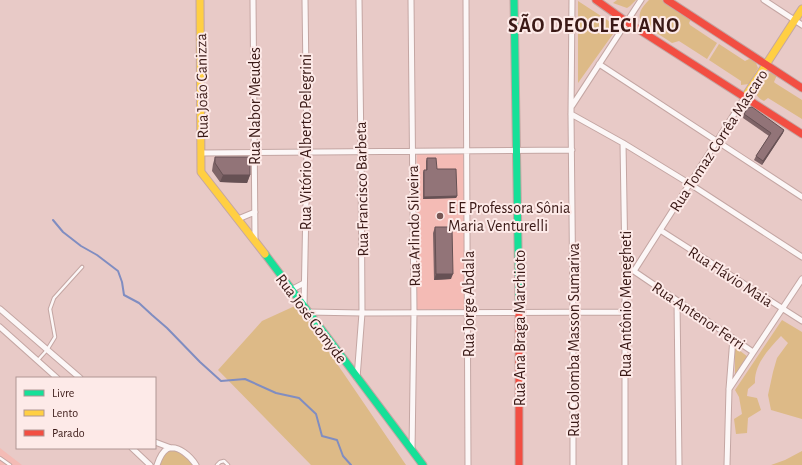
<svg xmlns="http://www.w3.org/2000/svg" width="802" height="465" font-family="'Alegreya Sans',sans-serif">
	<rect width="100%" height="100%" fill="#e8cac7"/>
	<path fill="#f4bbb5" d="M417,153H463L465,311H416Z
		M0,448L22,465H0Z"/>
	<path fill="#ddba87" d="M617,0H636L630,6L627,8L613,3Z
		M649,0H662L691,19L689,23L690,25L717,43L707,59L679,41L672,43C666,39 660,35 653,31C637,22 635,14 649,0Z
		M578,1L618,27L578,83Z
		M719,44L745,61L751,58L756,63L758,68L749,84L741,85V81L709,60Z
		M771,73L777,75L774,82L775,83L802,100V119L768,98L764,101C753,96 755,89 761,81C764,76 766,74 771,73Z
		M297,305L406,465H311L218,370L262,321Z
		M782,320L802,332V419L771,410L768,395L773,372L777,358L788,343L781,336C769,349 754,364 755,383L748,389L747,396L757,398L761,410L748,418L747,433L736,434L734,419L742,414L739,397L735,390Z
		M735,347L748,357L735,375Z
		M172,450C182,452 187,457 193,465H159L165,453Z
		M802,451V465H771L785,460Z"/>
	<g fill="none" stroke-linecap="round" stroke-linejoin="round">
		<path stroke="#808dc1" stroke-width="2" d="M53,220L63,232L81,246L97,255L118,271L122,282L124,295L139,303L152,315L167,328L200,362L221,381L245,379L276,393L299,398L316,414L322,436L337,440L343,456L351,465"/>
		<defs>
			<path id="lane" d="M38,360L47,350L55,337L50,309L54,298L82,267
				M0,458L10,465
				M217,465L220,462L224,461L228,465"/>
			<path id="street" d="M253,0L255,240
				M411,0L414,313L412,451
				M466,0L468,465
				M572,0L571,114L573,312V465
				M764,0L802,25
				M599,64L802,197
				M572,106L641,0
				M571,114L623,143L690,184L802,257
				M623,143L625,265V465
				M202,153L572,150
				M238,219L255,212
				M660,230L802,321
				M625,265L753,352
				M634,271L745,97
				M291,290L304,283
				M677,301L679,465
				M304,307L307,152L305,0
				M0,309L80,378
				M308,312L362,313L625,312
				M0,327L57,378
				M357,378L362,313L361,152L359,0
				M729,389L802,279
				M155,442L171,448
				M132,448L150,465
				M157,465C159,459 162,452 167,449C178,444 191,457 196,465
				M727,465L729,389L733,338"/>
			<path id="fast" d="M514,0L519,305
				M265,254L423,465"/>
			<path id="slow" d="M200,0L201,172L265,254
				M745,97L802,9"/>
			<path id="jam" d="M596,0L627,22L802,134
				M667,0L802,88
				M519,305V465"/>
		</defs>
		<use href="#lane" stroke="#c4a6a3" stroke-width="4.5"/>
		<use href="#street" stroke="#c4a6a3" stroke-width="7"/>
		<use href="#fast" stroke="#c4a6a3" stroke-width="9"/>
		<use href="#slow" stroke="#c4a6a3" stroke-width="9"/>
		<use href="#jam" stroke="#c4a6a3" stroke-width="9"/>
		<use href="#lane" stroke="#fcf7f7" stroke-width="2.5"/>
		<use href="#street" stroke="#fcf7f7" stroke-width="5"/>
		<use href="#fast" stroke="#16e098" stroke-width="7"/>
		<use href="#slow" stroke="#ffcf43" stroke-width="7"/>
		<use href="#jam" stroke="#f24e42" stroke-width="7"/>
	</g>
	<path fill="#7e6467" d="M744,114L784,130L783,133L762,165L754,160L756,156L769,136L743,118Z
		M215,157L250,175L247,183L220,182L212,171L213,164Z
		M427,158L437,169L457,196L456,198L423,199V172L424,170H426V161Z
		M435,227L451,279L434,280L433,233Z"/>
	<path fill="#665154" d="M784,130L783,133L762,165L763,161Z
		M223,175H250L247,183L220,182Z
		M457,196L456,198L423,199L424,197Z
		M436,274H453L451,279L434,280Z"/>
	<path fill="#927478" stroke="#665154" d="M752,107L784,130L763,161L756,156L771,133L744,114L748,108Z
		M215,157H250V175H223L215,163Z
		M427,158H436L437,169H456L457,196L424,197V170H427Z
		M435,227H452L453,274H436Z"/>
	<circle fill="#775754" stroke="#fdeae8" stroke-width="1.5" cx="440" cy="216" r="4"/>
	<g text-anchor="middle" stroke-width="4" stroke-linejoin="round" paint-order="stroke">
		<g font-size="16" fill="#3a1916" stroke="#fdeae8">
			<text transform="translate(201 86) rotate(-91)" y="6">Rua João Canizza</text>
			<text transform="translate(254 106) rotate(-90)" y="6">Rua Nabor Meudes</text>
			<text transform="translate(718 140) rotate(-57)" y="6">Rua Tomaz Corrêa Mascaro</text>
			<text transform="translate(305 142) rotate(-90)" y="6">Rua Vitório Alberto Pelegrini</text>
			<text transform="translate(361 189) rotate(-91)" y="6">Rua Francisco Barbeta</text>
			<text transform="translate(413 226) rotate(-91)" y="6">Rua Arlindo Silveira</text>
			<text transform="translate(731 276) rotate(33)" y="6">Rua Flávio Maia</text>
			<text transform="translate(468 304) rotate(-90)" y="6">Rua Jorge Abdala</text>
			<text transform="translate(625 304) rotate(-90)" y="6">Rua Antônio Menegheti</text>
			<text transform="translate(699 315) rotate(34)" y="6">Rua Antenor Ferri</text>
			<text transform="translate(312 318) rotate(53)" y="6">Rua José Gomyde</text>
			<text transform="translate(519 328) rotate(-90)" y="6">Rua Ana Braga Marchioto</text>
			<text transform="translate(573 340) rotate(-90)" y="6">Rua Colomba Masson Sumariva</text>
		</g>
		<g font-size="16" fill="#3a1916" stroke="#fdeae8" text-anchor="start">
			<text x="448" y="213">E E Professora Sônia<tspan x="448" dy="18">Maria Venturelli</tspan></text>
		</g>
		<g font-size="20" font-weight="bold" letter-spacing="1" fill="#3a1916" stroke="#fdeae8">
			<text x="594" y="32">SÃO DEOCLECIANO</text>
		</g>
	</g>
	<rect x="16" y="377" width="140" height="72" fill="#fdeae8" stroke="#af9694"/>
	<rect x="24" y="390" width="20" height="6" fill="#16e098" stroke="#af9694"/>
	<text x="52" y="397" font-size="12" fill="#3a1916">Livre</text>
	<rect x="24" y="410" width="20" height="6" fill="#ffcf43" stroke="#af9694"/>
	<text x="52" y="417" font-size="12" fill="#3a1916">Lento</text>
	<rect x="24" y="430" width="20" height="6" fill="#f24e42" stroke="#af9694"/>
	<text x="52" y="437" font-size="12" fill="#3a1916">Parado</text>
</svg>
